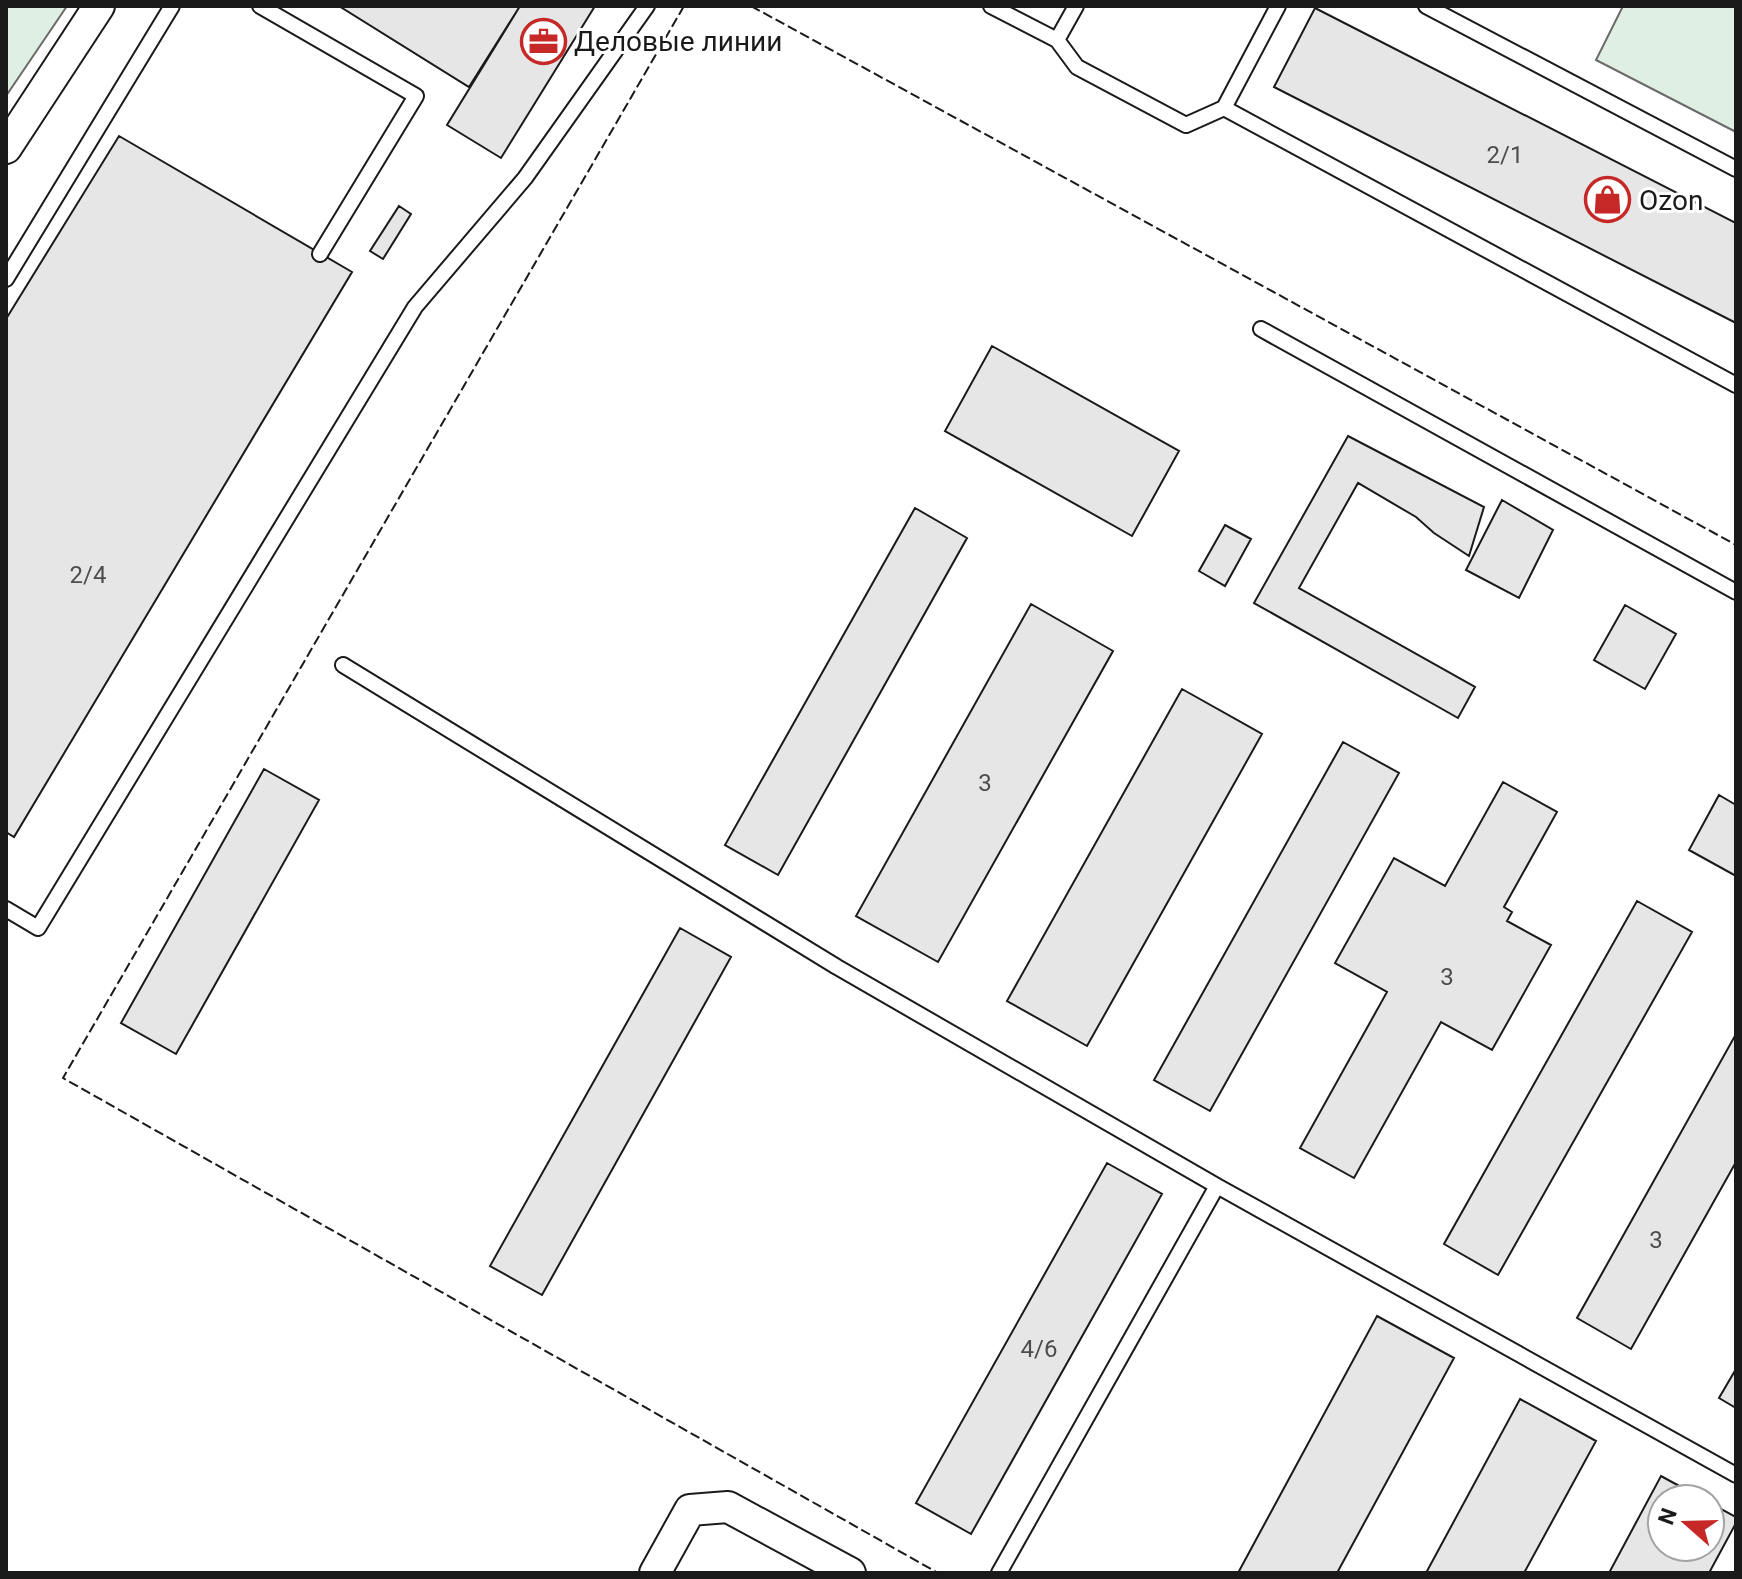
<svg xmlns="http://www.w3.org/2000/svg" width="1742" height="1579" font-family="Roboto,sans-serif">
	<rect width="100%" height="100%" fill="#fff"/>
	<path fill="#e0efe3" stroke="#6a6a6a" stroke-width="2" d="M6,6H67L6,96Z
		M1623,6H1736V132L1596,60Z"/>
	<path fill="#e6e6e6" stroke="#1a1a1a" stroke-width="2" d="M339,6H520L469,87Z
		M520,6H595L501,158L447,125Z
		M1315,8L1736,223V323L1274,87Z
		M119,136L352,272L14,837L6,832V319Z
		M399,206L411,214L383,259L370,251Z
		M992,346L1179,451L1132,536L945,431Z
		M1348,436L1484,507L1469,556L1434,533L1416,517L1358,483L1299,588L1475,687L1458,718L1254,603Z
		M1502,500L1553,530L1519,598L1466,570Z
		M915,508L967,538L778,875L725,845Z
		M1225,525L1251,539L1225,586L1199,571Z
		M1031,604L1113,651L938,962L856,916Z
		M1625,605L1676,634L1645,689L1594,660Z
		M1182,689L1262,734L1087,1046L1007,1001Z
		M1343,742L1399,773L1210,1111L1154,1080Z
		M264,769L319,800L176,1054L121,1023Z
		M1503,782L1557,812L1504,907L1512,912L1507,921L1551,945L1492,1050L1441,1022L1354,1178L1300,1148L1387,992L1335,963L1394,858L1445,886Z
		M1719,795L1736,805V876L1689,850Z
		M1637,901L1692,932L1498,1275L1444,1244Z
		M680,928L731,957L542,1295L490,1266Z
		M1736,1034V1162L1631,1349L1577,1318Z
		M1107,1163L1162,1194L971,1534L916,1503Z
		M1377,1316L1454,1358L1337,1573H1238Z
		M1736,1369V1408L1719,1398Z
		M1520,1399L1596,1441L1524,1573H1426Z
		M1661,1476L1703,1499H1662V1547H1710V1503L1736,1517V1523L1709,1573H1609Z"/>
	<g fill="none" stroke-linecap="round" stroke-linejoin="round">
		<defs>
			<path id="lane" d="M260,6L416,96L320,254
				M991,6L1057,40L1076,6
				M1426,6L1736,169
				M1057,40L1077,67L1186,125L1224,108L1736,385
				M1224,108L1278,6
				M6,279L172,6
				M1261,329L1736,592
				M343,665L837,967L1217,1186L999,1573
				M6,909L38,928L415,307L525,178L647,6
				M1217,1186L1736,1475"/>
			<path id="street" d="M6,148L99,6
				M655,1573L690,1510L728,1507L850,1573"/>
		</defs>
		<use href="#lane" stroke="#1a1a1a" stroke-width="18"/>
		<use href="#street" stroke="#1a1a1a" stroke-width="34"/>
		<use href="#lane" stroke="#fff" stroke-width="14"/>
		<use href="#street" stroke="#fff" stroke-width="30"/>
		<path stroke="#1a1a1a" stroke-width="2" stroke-dasharray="10 4" stroke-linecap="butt" d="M684,6L63,1078L938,1573
			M751,6L1736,545"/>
	</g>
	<defs>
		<symbol id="office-ring" viewBox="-11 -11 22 22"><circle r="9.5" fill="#fff" stroke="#c62828" stroke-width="1.5"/><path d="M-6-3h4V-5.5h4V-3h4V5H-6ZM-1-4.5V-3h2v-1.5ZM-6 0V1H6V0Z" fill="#c62828"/></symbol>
		<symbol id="shop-ring" viewBox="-11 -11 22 22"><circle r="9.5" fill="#fff" stroke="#c62828" stroke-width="1.5"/><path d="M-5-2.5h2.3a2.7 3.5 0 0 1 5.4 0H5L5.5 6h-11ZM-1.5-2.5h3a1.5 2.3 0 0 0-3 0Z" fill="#c62828"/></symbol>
	</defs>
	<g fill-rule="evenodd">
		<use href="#office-ring" x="518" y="16" width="51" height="51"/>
		<use href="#shop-ring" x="1582" y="174" width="51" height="51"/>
	</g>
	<g text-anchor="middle" stroke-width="6" stroke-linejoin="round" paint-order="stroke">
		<g font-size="24" fill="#4d4d4d">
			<text x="1505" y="163">2/1</text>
			<text x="88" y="583">2/4</text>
			<text x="985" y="791">3</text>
			<text x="1447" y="985">3</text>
			<text x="1656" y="1248">3</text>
			<text x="1039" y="1357">4/6</text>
		</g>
		<g font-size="28" fill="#1a1a1a" stroke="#fff" text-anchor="start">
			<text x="574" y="51">Деловые линии</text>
			<text x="1639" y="210">Ozon</text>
		</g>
	</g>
	<rect width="1742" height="1579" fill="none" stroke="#1a1a1a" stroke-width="16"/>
	<g transform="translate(1686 1523) rotate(290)"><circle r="38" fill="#ffffff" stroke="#a3a3a3" stroke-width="2"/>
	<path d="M0-6L14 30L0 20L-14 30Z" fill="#c62828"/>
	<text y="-12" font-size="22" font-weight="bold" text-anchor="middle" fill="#1a1a1a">N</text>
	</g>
</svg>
